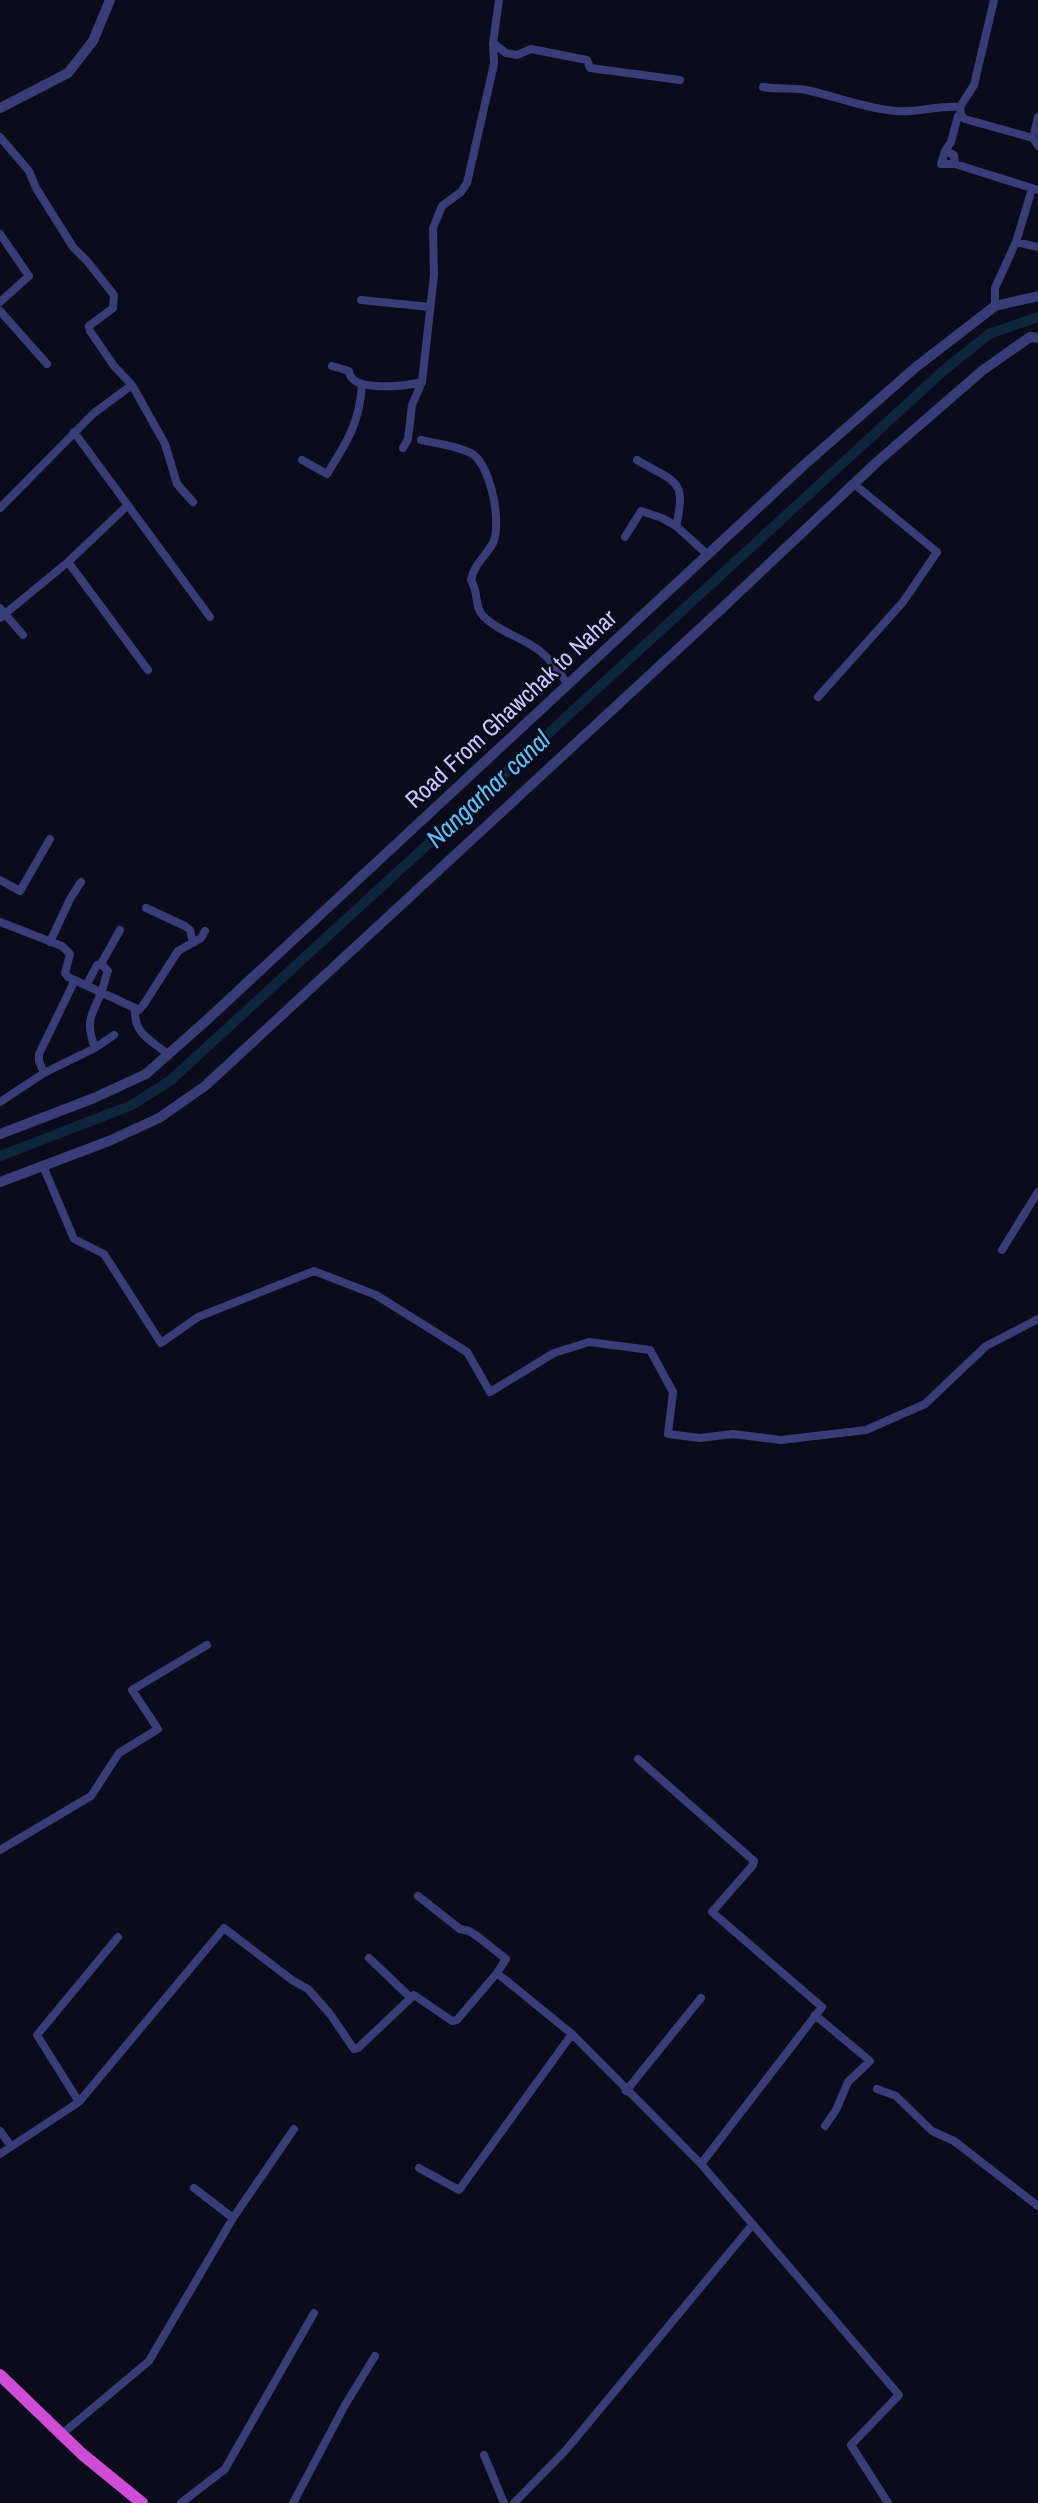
<svg xmlns="http://www.w3.org/2000/svg" width="1038" height="2503" font-family="'Archivo Narrow',sans-serif">
	<rect width="100%" height="100%" fill="#0c0b1b"/>
	<g fill="none" stroke-linecap="round" stroke-linejoin="round">
		<path stroke="#0d263d" stroke-width="10" d="M0,1156L132,1105L171,1080L943,371L989,334L1038,317"/>
		<path stroke="#383d78" stroke-width="8" d="M994,0L974,85L960,107L961,115L965,119L1033,138L1038,146
			M493,43L506,53L517,55L531,49L587,60L590,68L680,80
			M763,87C778,90 792,87 806,90C836,96 866,109 896,111C918,113 938,105 960,107
			M0,137L29,171L36,188L73,247L87,261L114,295L113,308L89,326L90,331L114,366L132,385L165,444L177,484L193,502
			M1033,138L1038,117
			M945,151L954,155L955,164L1038,190
			M955,164H941L945,151L951,142L958,116L961,115
			M0,234L29,276L0,302
			M1016,242L1038,247
			M361,300L430,307
			M995,306V288L1016,242L1032,189
			M0,311L47,364
			M332,366L349,371C350,393 406,386 422,382
			M74,432L210,617
			M421,440C435,443 463,447 474,455C491,469 502,523 493,543C486,556 474,564 471,580C479,592 474,607 483,616C499,632 522,637 540,651C552,661 560,672 568,685
			M403,448L408,439L412,405L422,382L434,275L433,228L442,206L461,192L467,183L494,64L493,43L499,0
			M302,460L327,474C347,442 360,422 362,384
			M637,460C674,482 688,479 676,526L708,555
			M0,508L94,413L132,385
			M625,537L641,511L662,518L676,526
			M68,562L148,670
			M0,608L23,635
			M0,618L68,562L128,505
			M818,697L903,602L937,552L854,484
			M0,880L20,891L50,839
			M146,908L185,926L190,930L193,943
			M0,922L62,946L70,954L65,973L68,977L135,1008C133,1034 151,1040 169,1055
			M50,942L70,899L81,882
			M87,984L97,965L101,964
			M135,1008L139,1010L144,1004L178,951L201,938L205,931
			M95,1048C85,1021 91,1017 101,993C104,986 105,978 108,971L101,964L120,930
			M44,1073L39,1061V1054L75,980
			M0,1102L44,1073L95,1048L114,1035
			M43,1166L74,1239L104,1254L161,1343L198,1317L314,1271L376,1295L467,1352L490,1392L554,1353L589,1342L650,1350L673,1392L668,1434L700,1438L733,1434L781,1440L866,1430L925,1404L986,1346L1038,1319
			M1002,1250L1038,1192
			M638,1759L754,1861L753,1865L712,1912L822,2007L701,2164
			M0,1850L91,1796L119,1753L158,1729L132,1690L207,1645
			M369,1958L411,1998
			M497,1973L572,2034L701,2164L899,2395L851,2445L888,2503
			M815,2015L870,2061L848,2082L836,2110L825,2126
			M877,2089L896,2096L932,2131L954,2141L1038,2206
			M626,2091L701,1998
			M79,2102L37,2035L118,1937
			M0,2131L11,2146
			M0,2154L79,2102L224,1928L292,1980L308,1989L330,2014L354,2049L358,2048L414,1995L452,2021L457,2020L497,1973L506,1959L477,1936L469,1931L460,1929L418,1896
			M419,2168L459,2190L572,2034
			M194,2188L233,2218
			M62,2434L149,2361L233,2218L294,2129
			M484,2455L504,2503
			M181,2503L225,2469L314,2313
			M293,2503L345,2405L375,2356
			M514,2503L566,2450L753,2224"/>
		<path stroke="#383d78" stroke-width="10" d="M0,108L68,73L93,41L110,0
			M0,1134L94,1098L146,1074L208,1019L804,465L916,367L995,306L1038,296
			M0,1182L109,1141L159,1118L205,1086L718,612L878,461L983,370L1030,337L1038,338"/>
		<path stroke="#cf4cd6" stroke-width="12" d="M0,2375L82,2454L142,2503"/>
	</g>
	<g text-anchor="middle" stroke-width="5" stroke-linejoin="round" paint-order="stroke">
		<g font-size="24" fill="#c7c8fd" stroke="#0c0b1b">
			<text transform="translate(511 709) rotate(-43)" y="8">Road From Ghawchak to Nahar</text>
		</g>
		<g font-size="26" font-style="italic" fill="#59c3f9" stroke="#0c0b1b">
			<text transform="translate(488 789) rotate(-43)" y="9">Nangarhar canal</text>
		</g>
	</g>
</svg>
